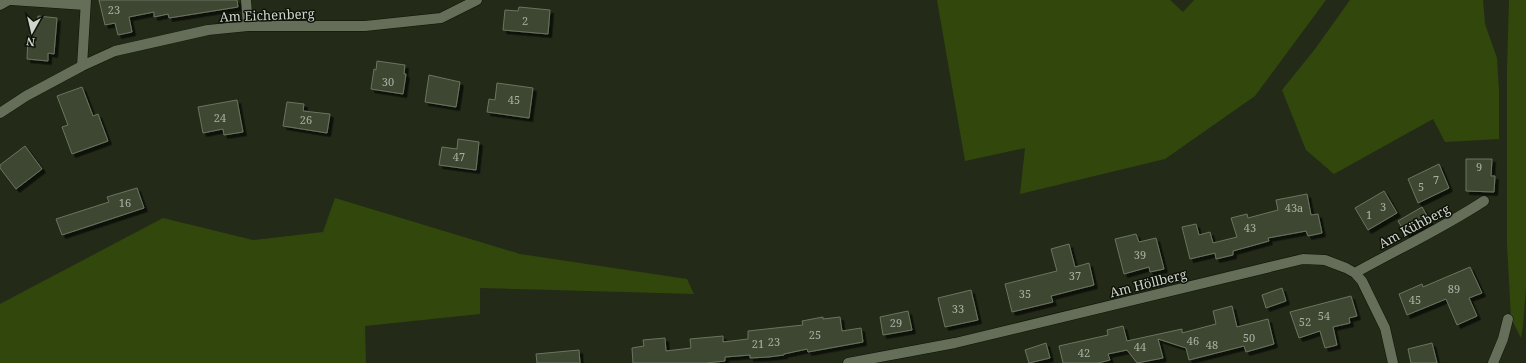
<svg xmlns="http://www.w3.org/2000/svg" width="1526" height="363" font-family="'Noto Serif',serif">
	<defs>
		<filter id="shadow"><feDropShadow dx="3.5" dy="3.5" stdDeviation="0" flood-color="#0009"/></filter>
	</defs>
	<rect width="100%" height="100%" fill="#232b18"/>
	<path fill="#32470b" d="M937,0H1170L1183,12L1194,0H1326L1255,96L1165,159L1020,194L1025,148L965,161Z
		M1350,0H1483L1485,24L1497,58L1499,91V139L1445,142L1433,119L1334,174L1306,150L1282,90L1315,49Z
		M1509,0H1526V288L1523,326L1521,338L1511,318L1507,244V71Z
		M335,198L520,254L687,279L694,294L480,288V314L365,326L366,363H0V304L163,218L253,240L323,232Z"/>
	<path fill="#3d4632" stroke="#6b755f" filter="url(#shadow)" d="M99,0H237L238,7L169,18L168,14L154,17V12L129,17L132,32L118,35L115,23L105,25Z
		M519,7L550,10L548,34L503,30L505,10L518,11Z
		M38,16L57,18L54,54L48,53V61L27,59L28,38H30L31,25H37Z
		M377,61L405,65L404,74H406L403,94L371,89L374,69L376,70Z
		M429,75L460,82L456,107L425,102Z
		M497,83L533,88L529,118L487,112L489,99L495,100Z
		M82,87L93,116L98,114L108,141L72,154L62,127L68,125L57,96Z
		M237,100L243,132L224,135L223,129L203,133L198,107Z
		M287,102L304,104L303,111L330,114L327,133L283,126Z
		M458,139L479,142L476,170L439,165L442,147L457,149Z
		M25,146L42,169L16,189L0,168V165Z
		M1466,159H1492L1491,176H1495L1494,192L1466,191Z
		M1439,164L1449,188L1418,203L1408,179Z
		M137,188L144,208L62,235L56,219L109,202L107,197Z
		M1384,191L1397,213L1368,230L1355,208Z
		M1307,194L1311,215L1318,214L1322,233L1308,236L1306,231L1268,238L1269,241L1233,251V255L1216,259L1215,253L1190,259L1182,227L1196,224L1199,235L1210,232L1213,243L1237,237L1231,218L1247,214L1248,218L1278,210L1276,200Z
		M1422,207L1430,221L1406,234L1398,221Z
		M1136,234L1139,242L1156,238L1164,269L1150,272L1149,267L1124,274L1115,239Z
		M1069,244L1075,267L1089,263L1094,285L1051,296L1053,302L1012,312L1005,284L1057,271L1051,249Z
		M1470,267L1482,293L1469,298L1477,316L1457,325L1446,299L1407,315L1399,294L1422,284L1423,287Z
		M1282,288L1286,301L1266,308L1262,295Z
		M971,290L978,320L945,327L938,298Z
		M1351,296L1357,316L1349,318L1350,323L1333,327L1337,345L1325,348L1320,331L1299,338L1290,312Z
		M1232,306L1237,327L1268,319L1274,344L1246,352L1244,346L1189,360L1186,348L1158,339L1163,358L1137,363L1127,350L1108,354L1110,360L1098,363H1063L1059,346L1108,335L1107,330L1123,326L1127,341L1182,329V333L1216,324L1213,311Z
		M908,311L912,330L883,335L880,317Z
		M823,317V319L840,317L842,331L861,328L863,342L808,352L807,349L784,354V355L768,357L750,358V355L725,357V361L706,363H633L632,348L644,346L643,340L665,338L666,351L691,348L690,339L723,336V342L748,339V331L803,325L802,321Z
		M1046,343L1050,358L1029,363L1025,350Z
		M1432,343L1437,363H1411L1408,349Z
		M579,350L580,363H537L536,354Z"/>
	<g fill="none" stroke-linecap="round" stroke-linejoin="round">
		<defs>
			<path id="street" d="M11,0L85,5
				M246,0L248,26
				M0,5L9,0
				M82,66L86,0
				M0,113L26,96L82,66L115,51L208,30L248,26H365L441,18L477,0
				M1355,273C1398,249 1443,228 1484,201
				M848,363L955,343L1303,259L1325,260L1346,268L1355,273L1362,281L1385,328L1393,363
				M1493,363L1503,339L1508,319"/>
		</defs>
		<use href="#street" stroke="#0c1303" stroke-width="11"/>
		<use href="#street" stroke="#646e59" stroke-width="10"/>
	</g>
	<g text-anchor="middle" stroke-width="3" stroke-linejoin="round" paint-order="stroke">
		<g font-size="11" fill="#aab1a3">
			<text x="114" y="14">23</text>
			<text x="525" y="25">2</text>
			<text x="388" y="86">30</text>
			<text x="514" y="104">45</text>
			<text x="220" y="122">24</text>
			<text x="306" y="124">26</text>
			<text x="459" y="161">47</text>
			<text x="1479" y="171">9</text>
			<text x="1436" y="184">7</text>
			<text x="1421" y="191">5</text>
			<text x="125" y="207">16</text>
			<text x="1383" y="211">3</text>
			<text x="1294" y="212">43a</text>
			<text x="1369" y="219">1</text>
			<text x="1250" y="232">43</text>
			<text x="1140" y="259">39</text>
			<text x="1075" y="280">37</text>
			<text x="1454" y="293">89</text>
			<text x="1025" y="298">35</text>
			<text x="1415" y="304">45</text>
			<text x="958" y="313">33</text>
			<text x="1324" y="320">54</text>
			<text x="1305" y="326">52</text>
			<text x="896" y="327">29</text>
			<text x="815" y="339">25</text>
			<text x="1249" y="342">50</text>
			<text x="1193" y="345">46</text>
			<text x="774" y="346">23</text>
			<text x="758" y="348">21</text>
			<text x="1212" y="349">48</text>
			<text x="1140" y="351">44</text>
			<text x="1084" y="357">42</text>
		</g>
		<g font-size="13" fill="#cfd5c9" stroke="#0e120a">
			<text transform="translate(267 15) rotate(-2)" y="5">Am Eichenberg</text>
			<text transform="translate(1414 226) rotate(-28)" y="5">Am Kühberg</text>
			<text transform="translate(1148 283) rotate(-14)" y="5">Am Höllberg</text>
		</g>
	</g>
	<g transform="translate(32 32) rotate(188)" stroke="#0e120a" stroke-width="3" paint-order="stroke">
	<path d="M0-3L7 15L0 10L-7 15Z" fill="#cfd5c9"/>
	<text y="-6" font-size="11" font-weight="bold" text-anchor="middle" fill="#cfd5c9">N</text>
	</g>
</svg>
